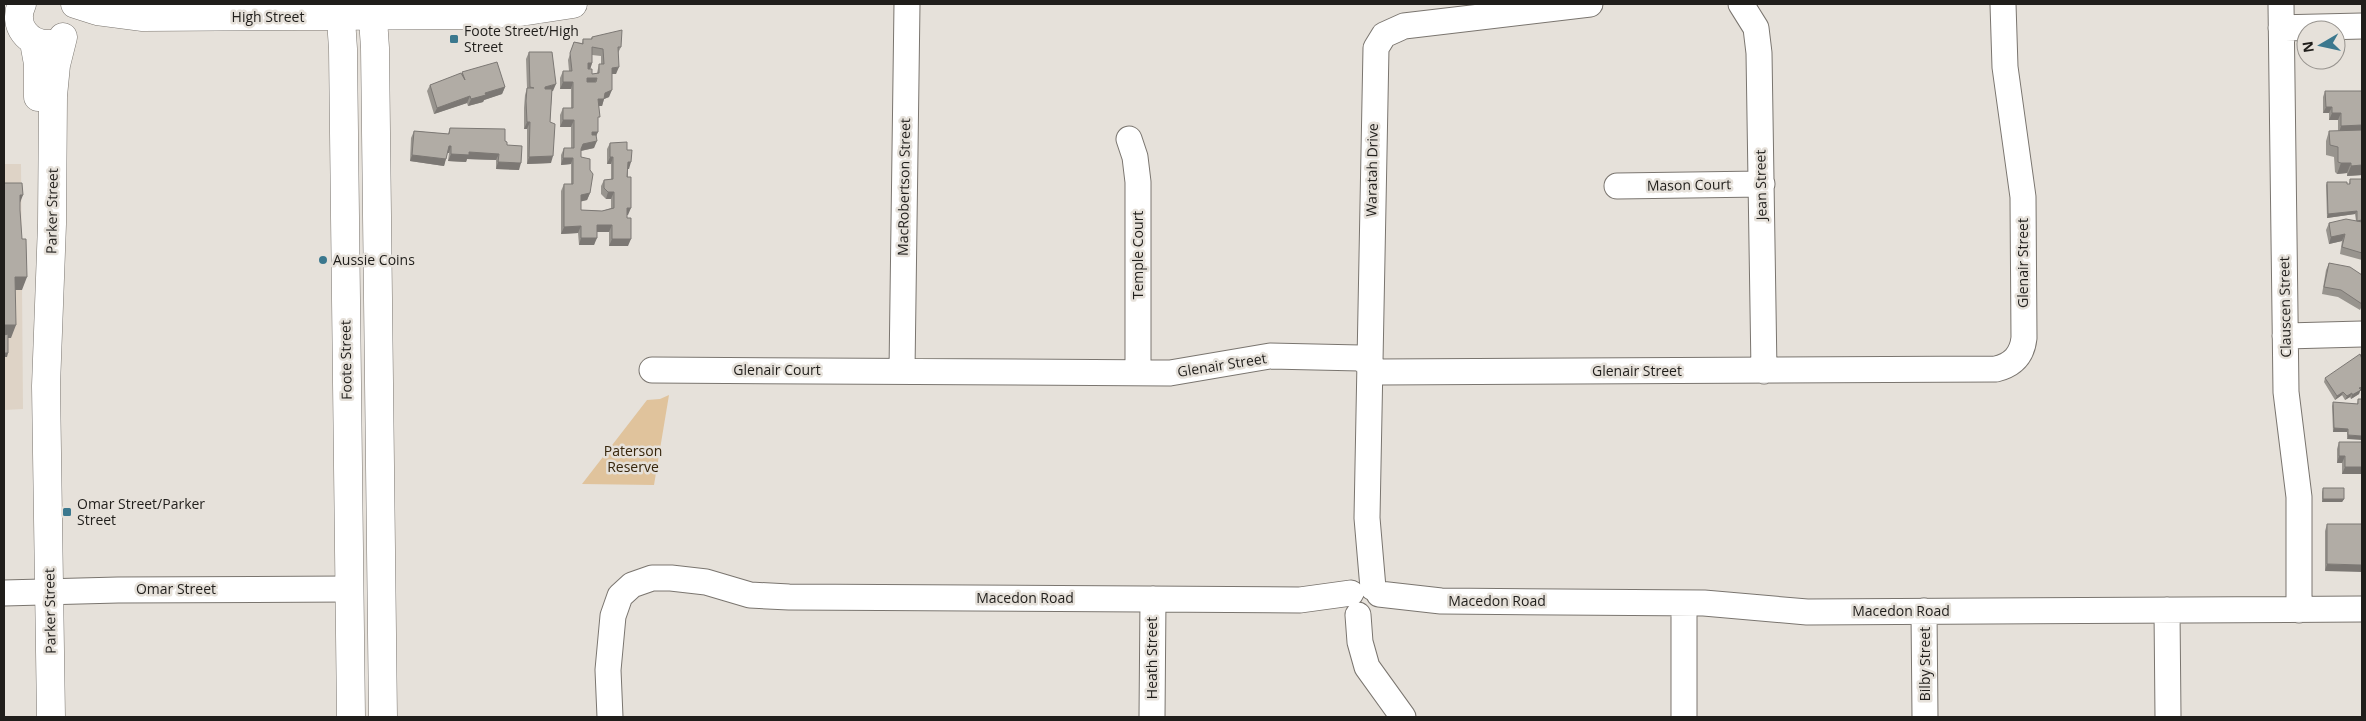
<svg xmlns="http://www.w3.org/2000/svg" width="2366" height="721" font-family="'Open Sans',sans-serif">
	<rect width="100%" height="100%" fill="#e6e1da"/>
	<path fill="#ded3c6" d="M4,164H21L23,409L4,410Z"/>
	<path fill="#e0c39c" d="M669,395L654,485L582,484L647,400L660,399Z"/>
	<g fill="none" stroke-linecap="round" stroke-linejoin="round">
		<defs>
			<path id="minor" d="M1741,4L1756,28L1759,53L1764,371
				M2281,4L2286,392L2299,497V610
				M2281,28L2362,26
				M1129,139L1135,157L1138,182V373
				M1617,186L1762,184
				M2285,336L2362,334
				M652,370L1170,373L1270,356L1360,358L1379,372L1996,369C2012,365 2022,356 2024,338L2023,197L2005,67L2003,4
				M902,371L907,4
				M1373,588L1367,518L1376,48L1384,35L1404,26L1590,4
				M4,593L118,590L349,589
				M1379,594L1441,601L1704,603L1807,612L2362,609
				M1684,603V717
				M2167,610L2168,717
				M1924,611L1925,717
				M1358,615L1360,642L1367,667L1403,717
				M610,717L608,670L613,616L620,596L632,585L652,578H671L706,582L750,595L789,597L1300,600L1351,593
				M1152,717L1153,599"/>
			<path id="major" d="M22,4C12,25 28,45 50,44
				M75,4L97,11L143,17L474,15L514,13L573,4
				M340,4L343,49L351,717
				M372,4L375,48L383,717
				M34,42L38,64V97
				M51,717L46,386L52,224L53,96L56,65L63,37"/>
		</defs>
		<use href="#minor" stroke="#7a756f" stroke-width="27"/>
		<use href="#major" stroke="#7a756f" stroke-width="29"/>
		<use href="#minor" stroke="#fff" stroke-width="25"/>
		<use href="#major" stroke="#fff" stroke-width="28"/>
	</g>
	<path fill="#98948e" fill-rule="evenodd" d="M592,37L621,47L618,53L616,74H612L609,97L604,99L602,106H599L596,136L594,148L581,151V157L590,193L587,200L581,201V210L602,211L611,208V199H606L601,194V186L604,180L611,179V164H607V149L610,143L627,150L629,169H628V215H627L628,246H609V232H597L594,245H579L578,233L561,234V191L564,184H571V164L561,165V155L564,148H571V127H560V115L563,108H571V89H560V78L563,71H569L568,60L574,42L582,43L583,39H591ZM592,55L601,56V64H599L597,73L592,74L590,69L592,63Z
		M529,52L553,91H552L550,122L551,163L527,164V129H524V108L525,95L527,88L526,59Z
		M462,72L505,87L502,94L484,100L483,102L468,106L467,103L434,114L427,91L430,85L462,74Z
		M2325,91H2362V175L2347,176V173L2337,174L2335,172L2334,157L2326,155V141L2329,131H2338V120H2329V113H2323V97Z
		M450,128L505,141L519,170L496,169V160L467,159L466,162L448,161L449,153H447L444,166L410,161L411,138L414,131L448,134Z
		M2350,179H2362V260L2340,254L2342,241L2329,244L2326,230L2329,223L2356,221L2355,214L2327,218L2326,185L2327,182L2349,184Z
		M2329,263L2362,275V306L2360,310L2338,297L2322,294L2326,270Z
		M2362,359V389L2360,391L2359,394L2351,399L2350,397L2345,400L2342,395L2335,400L2324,382L2325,378Z
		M2358,399H2362L2347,439V432H2333L2332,406L2333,402L2357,404Z
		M2339,442H2362V474H2342V463H2337V449Z
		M2323,488L2344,499L2342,502H2322V492Z
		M2327,524H2362L2325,571V531Z"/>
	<path fill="#7c7874" d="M588,63H592L590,70H585Z
		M619,67L616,74H610L612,68Z
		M587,78H597L594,84L584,85Z
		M563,82H573L571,89H560Z
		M556,84L553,91L542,93L545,87Z
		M505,87L502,94L484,100L483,102L468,106L471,99L485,93Z
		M612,90L609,97L604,99L602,106H596L598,99L605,93Z
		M470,96L467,103L434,114L437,108Z
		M2326,107H2332L2329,113H2323Z
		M2332,113H2341L2338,120H2329Z
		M563,120H574L571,127H560Z
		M527,122H530L527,129H524Z
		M2362,125V131L2339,133L2341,126Z
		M592,132H598L595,139H589Z
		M597,141L594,148L580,151L583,144Z
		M449,146H451L449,153H446Z
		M469,152L499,154L496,160L467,159L466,162L448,161L451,154Z
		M412,155L446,159L444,166L410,161Z
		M553,156L551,163L527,164L529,157Z
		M610,157H613L611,164H607Z
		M563,158H573L571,164L561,165Z
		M498,162L521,163L519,170L496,169Z
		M628,162H631L629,169H625Z
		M2341,163H2351L2347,173L2337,174Z
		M2362,165V175L2347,176L2351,166Z
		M608,192H614L611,199H606Z
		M590,193L587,200L579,202L581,195Z
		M20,195H23L18,208Z
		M627,208H631L628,215H625Z
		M2357,211L2355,214L2327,218L2328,214Z
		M597,225H612L609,232H594Z
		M581,226L578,233L561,234L564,227Z
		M2345,234L2342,241L2329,244L2331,237Z
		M581,238H597L594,245H579Z
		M612,239H631L628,246H609Z
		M15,277H27L22,290H10Z
		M4,325H16L11,338H4Z
		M4,353H8L7,357H4Z
		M2362,387V389L2360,391L2359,394L2351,399L2352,395Z
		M2343,392L2342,395L2335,400L2337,396Z
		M2352,393L2350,397L2345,400L2347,396Z
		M2334,428L2348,429L2347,432H2333Z
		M2348,435L2362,436V440L2347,439Z
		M2339,456H2345L2342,463H2337Z
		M2345,467H2362V474H2342Z
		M2323,499H2344L2342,502H2322Z
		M2327,564L2362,565V572L2325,571Z"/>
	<path fill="#b1aca5" stroke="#7c7874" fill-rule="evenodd" d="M622,30L621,47H618L619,67L612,68V90L605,93L604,99H598L600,117H598V132H592V135H596L597,141L583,144L581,149V157L590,159V170L593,174L590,193L581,195V210L602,211L614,208V192H608L604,188V180L613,179V157H610V143L627,142V150H632L631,162H628L627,177H631V208H627V218H631V239H612V225H597V238H581V226L564,227V184H573V158H563L564,148H574V120H563V108H573V82H563V71H572L570,53L574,42L583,44V39H592V37ZM592,47L603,49L604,64H599V73L592,74V69H588V63H592ZM587,78H597L596,82H587Z
		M529,52H552L556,84L545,87V89H552L550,122L555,124L553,156L529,157L530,122H527L526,101L527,88H534L530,87Z
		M497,62L505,87L485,93L486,95L471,99L470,96L437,108L430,85L461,73L465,80L462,72Z
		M2325,91H2362V125L2341,126V113H2332V107H2326Z
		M450,128L505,129V141L507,142V145L522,146L521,163L498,162L499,154L469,152V155L451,154V146H449L446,159L412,155L414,131L449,134Z
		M2362,130V165L2351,166V163H2341L2338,162V147L2330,145L2329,131Z
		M2350,179H2362V220L2357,221V211L2328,214L2327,182H2347V184H2350Z
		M4,183H22L23,195H20V210L22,239H26L27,277H15L16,325H4Z
		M2346,219L2362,222V253L2342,247L2345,234L2331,237L2329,223Z
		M2329,263L2350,267L2362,275V304L2341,290L2324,287Z
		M8,334V353H4V335Z
		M2360,354L2362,359V387L2359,388L2361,390L2352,395V393L2347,396L2343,392L2337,396L2325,378Z
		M2358,399H2362V436L2348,435V429L2334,428L2333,402L2358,404Z
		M2339,442H2362V467H2345V456H2339Z
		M2323,488H2344V499H2323Z
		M2327,524H2362V565L2327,564Z"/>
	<g fill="#3b788e" stroke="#e6e1da" stroke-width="2">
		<rect x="449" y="34" width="10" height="10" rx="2.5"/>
		<circle cx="323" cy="260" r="5"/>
		<rect x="62" y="507" width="10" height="10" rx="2.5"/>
	</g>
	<g text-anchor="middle" stroke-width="5" stroke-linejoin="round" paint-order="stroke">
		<g font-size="14" fill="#201e1b" stroke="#e6e1da">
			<text x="268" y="22">High Street</text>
			<text transform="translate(1372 170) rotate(-89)" y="5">Waratah Drive</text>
			<text transform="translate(1689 185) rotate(-1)" y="5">Mason Court</text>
			<text transform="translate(1761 185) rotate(-91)" y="5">Jean Street</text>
			<text transform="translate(904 187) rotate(-89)" y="5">MacRobertson Street</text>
			<text transform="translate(52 211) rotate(-89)" y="5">Parker Street</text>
			<text transform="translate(1138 255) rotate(-90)" y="5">Temple Court</text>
			<text transform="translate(2023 263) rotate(-90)" y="5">Glenair Street</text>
			<text transform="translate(2285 307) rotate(-91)" y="5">Clauscen Street</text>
			<text transform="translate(346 360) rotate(-91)" y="5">Foote Street</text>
			<text transform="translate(1222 365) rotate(-9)" y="5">Glenair Street</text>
			<text x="777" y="375">Glenair Court</text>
			<text x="1637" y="376">Glenair Street</text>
			<text x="176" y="594">Omar Street</text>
			<text x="1025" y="603">Macedon Road</text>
			<text x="1497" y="606">Macedon Road</text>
			<text transform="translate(50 611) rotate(-91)" y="5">Parker Street</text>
			<text x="1901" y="616">Macedon Road</text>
			<text transform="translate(1152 658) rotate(-90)" y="5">Heath Street</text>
			<text transform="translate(1925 664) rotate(-90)" y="5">Bilby Street</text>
		</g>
		<g font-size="14" fill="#201e1b" stroke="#e6e1da" text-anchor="start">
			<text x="464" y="36">Foote Street/High<tspan x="464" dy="16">Street</tspan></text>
			<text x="333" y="265">Aussie Coins</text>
			<text x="77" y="509">Omar Street/Parker<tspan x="77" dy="16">Street</tspan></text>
		</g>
		<g font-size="14" fill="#37260c" stroke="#e6e1da">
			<text x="633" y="456">Paterson<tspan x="633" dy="16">Reserve</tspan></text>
		</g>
	</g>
	<rect width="2366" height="721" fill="none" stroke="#201e1b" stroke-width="10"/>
	<g transform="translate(2321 45) rotate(261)"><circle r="24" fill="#e6e1da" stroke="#97938e"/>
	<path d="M0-4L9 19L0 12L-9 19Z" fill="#3b788e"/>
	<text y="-8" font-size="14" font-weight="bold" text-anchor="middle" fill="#201e1b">N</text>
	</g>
</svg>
